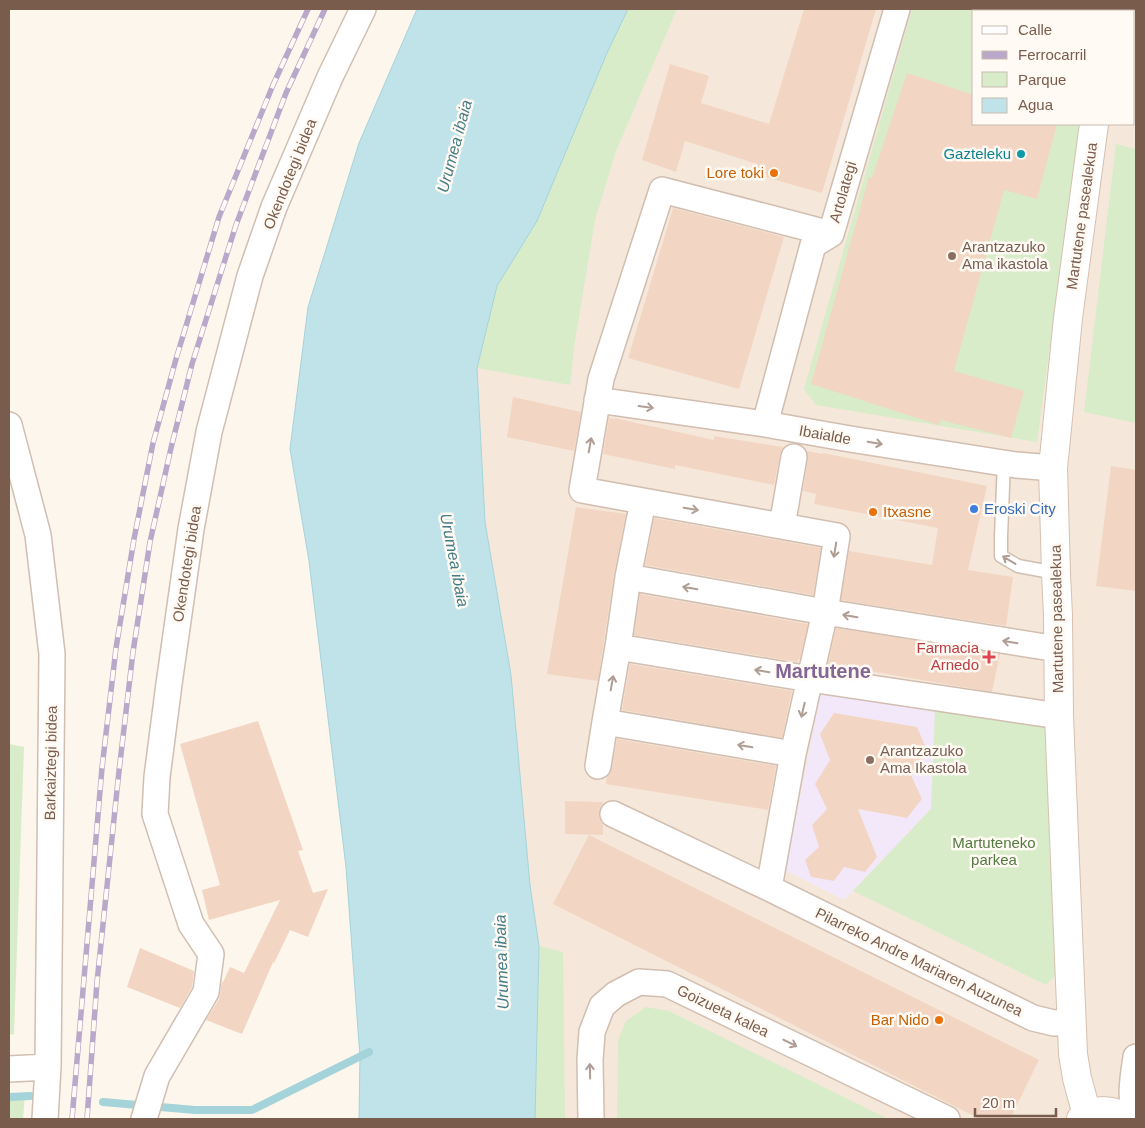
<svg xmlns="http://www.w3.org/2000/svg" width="1145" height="1128" font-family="Helvetica,sans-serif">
	<rect width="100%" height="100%" fill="#fdf6ec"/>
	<path fill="#f5e8da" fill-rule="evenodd" d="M628,9H1136V1119H535L539,946L530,885L511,675L485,522L477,368L497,286ZM974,11H1134V124H974Z"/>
	<path fill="#f3e8fa" d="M821,693L935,711L931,809L844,900L785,870Z"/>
	<path fill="#d8ecc9" d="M628,9H677L616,151L595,220L575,341L570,385L477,368L497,286L537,221L607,53Z
		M912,9H1095V11H974V124H1080L1037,442L816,405L804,389Z
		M1116,144L1136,149V423L1084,412Z
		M935,711L1045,727L1055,976L1046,985L853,891L931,809Z
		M9,744L24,747L14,1034L9,1035Z
		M539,946L563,952L565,1119H535Z
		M646,1007L669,1011L888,1119H617L618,1040L626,1021Z
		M25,1094L23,1119H9V1097Z"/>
	<path fill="#bfe3e8" stroke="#a5d3da" d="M417,9H628L607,53L537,221L497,286L477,368L485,522L511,675L530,885L539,946L535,1119H359L360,1057L346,867L309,561L290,449L308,307L359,143Z"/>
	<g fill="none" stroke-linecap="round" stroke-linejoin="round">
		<path stroke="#a5d3da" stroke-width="8" d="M9,1097L30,1096
			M103,1102L195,1110H252L369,1052"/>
	</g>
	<path fill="#f3d5c3" d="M804,9H876L822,193L754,174L757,164L685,141L676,172L642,160L670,64L709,76L701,103L769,124Z
		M907,73L974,95V124H1057L1037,199L1004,190L954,371L1024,391L1011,438L941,420L939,425L811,384L869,177L872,178Z
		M673,208L784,237L739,389L628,358Z
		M513,397L581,412L574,451L507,437Z
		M609,418L614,419V418L714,440V436L783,447L780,455L774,485L675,465V469L603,454Z
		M807,451L823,454V453L987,486L968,570L1013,577L1006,626L841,600L849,551L932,565L938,528L814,504L816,494L803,491L808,459Z
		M1111,466L1136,470V591L1096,586Z
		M576,507L626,514L614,574L598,681L547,674Z
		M654,518L821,548L813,595L645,565Z
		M640,594L808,624L800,659H798L797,662L634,635Z
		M836,628L1000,654L992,692L828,664Z
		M630,664L792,691L782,738L622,710Z
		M834,713L917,727L928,753L910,773L922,799L907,818L858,809L877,857L865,872L844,867L834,881L811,877L805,860L819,847L812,825L827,809L815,784L830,760L820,734Z
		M258,721L303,850L298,851L313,893L328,889L308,937L290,930L274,963L273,962L242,1034L206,1020L219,999L222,982H223L230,967L244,973L280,900L209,920L202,890L220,885L180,744Z
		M617,739L776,766L768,810L606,784L607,777L609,775L612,768Z
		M565,801L603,802L600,808L599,815L601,822L603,824V835L565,834Z
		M589,835L1039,1060L1010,1119H980L553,904Z
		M140,948L194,971L192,987L180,1008L127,987Z"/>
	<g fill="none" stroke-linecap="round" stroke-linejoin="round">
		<defs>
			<path id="lane" d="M1004,462L1001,536V556L1018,566L1056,573"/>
			<path id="street" d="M597,400L765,424L850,439L1016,465L1053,468
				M765,424L813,245L831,234L897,9
				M9,425L38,535L52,654L48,1067L9,1069
				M643,501L628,577L825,612L1058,649
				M782,526L794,457
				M618,647L810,679L1059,716
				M605,722L793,754
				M598,766L605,722L618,647L628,577
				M613,814L769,888L1033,1018L1054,1023L1072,1022
				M769,888L793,754L825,612L837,536L582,490L601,379L662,190L831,234
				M1136,1057C1133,1078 1129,1098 1136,1118
				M45,1119L48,1067
				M144,1119L157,1076L206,992L211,954L191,924L155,814L157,777L169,684L191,529L209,432L250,276L274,207L330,77L363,9
				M591,1119L590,1060L592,1032L602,1006L616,994L639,982L667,984L947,1119"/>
			<path id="secondary" d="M1110,11L1111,9
				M1087,1115L1077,1078L1073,1054L1059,716L1058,616L1056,573L1053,468L1068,318L1094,124
				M1081,1119C1096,1107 1114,1110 1130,1119"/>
		</defs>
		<use href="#lane" stroke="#d1beb0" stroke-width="15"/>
		<use href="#street" stroke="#d1beb0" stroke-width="28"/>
		<use href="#secondary" stroke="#d6c0b0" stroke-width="30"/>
		<use href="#lane" stroke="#fff" stroke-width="12"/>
		<use href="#street" stroke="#fff" stroke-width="25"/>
		<use href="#secondary" stroke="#fff" stroke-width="28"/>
		<defs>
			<path id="rail" d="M72,1119L102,768L116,648L134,539L153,443L176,359L219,217L273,85L308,9
				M87,1119L97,982L119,771L133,652L150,542L171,448L192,364L236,225L286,93L325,9"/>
		</defs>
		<use href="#rail" stroke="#b9a8c9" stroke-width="5.5"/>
		<use href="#rail" stroke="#fffaf3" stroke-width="4" stroke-dasharray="11" stroke-linecap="butt"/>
	</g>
	<defs><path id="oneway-shaft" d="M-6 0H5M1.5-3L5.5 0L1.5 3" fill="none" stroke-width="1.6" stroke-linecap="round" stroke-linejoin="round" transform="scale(1.25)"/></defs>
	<g stroke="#af9d94">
		<use href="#oneway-shaft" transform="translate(646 407) rotate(8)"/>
		<use href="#oneway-shaft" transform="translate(875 443) rotate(9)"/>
		<use href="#oneway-shaft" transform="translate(590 445) rotate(-80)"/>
		<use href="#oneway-shaft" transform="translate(691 509) rotate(10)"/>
		<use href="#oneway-shaft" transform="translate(835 550) rotate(99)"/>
		<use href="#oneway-shaft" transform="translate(1009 560) rotate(-149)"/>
		<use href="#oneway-shaft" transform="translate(690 588) rotate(-170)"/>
		<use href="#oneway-shaft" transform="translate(850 616) rotate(-171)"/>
		<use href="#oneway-shaft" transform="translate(1010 642) rotate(-171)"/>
		<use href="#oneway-shaft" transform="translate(762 671) rotate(-171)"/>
		<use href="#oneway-shaft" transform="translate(612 683) rotate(-80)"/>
		<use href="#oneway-shaft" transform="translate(803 710) rotate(103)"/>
		<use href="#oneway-shaft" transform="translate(745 746) rotate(-170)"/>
		<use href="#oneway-shaft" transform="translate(790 1043) rotate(26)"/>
		<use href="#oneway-shaft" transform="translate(590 1071) rotate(-91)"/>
	</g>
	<circle fill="#0f9aa8" stroke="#fffaf3" stroke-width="2" cx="1021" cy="154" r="5"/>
	<g fill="#e8710a" stroke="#fffaf3" stroke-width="2">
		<circle cx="774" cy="173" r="5"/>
		<circle cx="873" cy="512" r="5"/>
		<circle cx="939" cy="1020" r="5"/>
	</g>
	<g fill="#8d6e63" stroke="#fffaf3" stroke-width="2">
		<circle cx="952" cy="256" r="5"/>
		<circle cx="870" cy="760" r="5"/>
	</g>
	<circle fill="#3f7fe0" stroke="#fffaf3" stroke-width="2" cx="974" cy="509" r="5"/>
	<path fill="#e0444e" stroke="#fffaf3" stroke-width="2" d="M986.5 649.5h5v5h5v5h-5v5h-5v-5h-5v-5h5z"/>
	<g text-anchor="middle" stroke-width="5" stroke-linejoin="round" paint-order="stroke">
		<g font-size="15" fill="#0d838f" stroke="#fffaf3" text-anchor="end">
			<text x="1011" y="159">Gazteleku</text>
		</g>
		<g font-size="15" fill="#c56008" stroke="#fffaf3" text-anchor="end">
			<text x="764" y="178">Lore toki</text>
			<text x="883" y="517" text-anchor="start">Itxasne</text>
			<text x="929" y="1025">Bar Nido</text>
		</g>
		<g font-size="15" fill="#7a5c4d" stroke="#fffaf3">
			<text transform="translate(290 174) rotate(-68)" y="5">Okendotegi bidea</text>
			<text transform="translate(843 192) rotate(-74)" y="5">Artolategi</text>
			<text transform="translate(1082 216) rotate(-82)" y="5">Martutene pasealekua</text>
			<text transform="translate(825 435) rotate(10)" y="5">Ibaialde</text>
			<text transform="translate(187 564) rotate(-81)" y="5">Okendotegi bidea</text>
			<text transform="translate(1057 619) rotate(-91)" y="5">Martutene pasealekua</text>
			<text transform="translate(51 763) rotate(-89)" y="5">Barkaiztegi bidea</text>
			<text transform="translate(919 962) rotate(26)" y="5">Pilarreko Andre Mariaren Auzunea</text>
			<text transform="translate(723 1011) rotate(26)" y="5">Goizueta kalea</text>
		</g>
		<g font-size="15" fill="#785e54" stroke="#fffaf3" text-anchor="start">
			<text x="962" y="252">Arantzazuko<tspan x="962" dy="17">Ama ikastola</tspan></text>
			<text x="880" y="756">Arantzazuko<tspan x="880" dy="17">Ama Ikastola</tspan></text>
		</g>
		<g font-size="15" fill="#366cbe" stroke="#fffaf3" text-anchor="start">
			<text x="984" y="514">Eroski City</text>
		</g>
		<g font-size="15" fill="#be3a42" stroke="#fffaf3" text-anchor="end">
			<text x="979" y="653">Farmacia<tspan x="979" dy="17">Arnedo</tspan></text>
		</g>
		<g font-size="15" fill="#537a41" stroke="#fffaf3">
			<text x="994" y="848">Martuteneko<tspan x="994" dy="17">parkea</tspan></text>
		</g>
		<g font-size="16" font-style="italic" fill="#437c86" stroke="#fffaf3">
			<text transform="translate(454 146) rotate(-75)" y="6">Urumea ibaia</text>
			<text transform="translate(455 560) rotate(79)" y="6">Urumea ibaia</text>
			<text transform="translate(501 962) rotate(-92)" y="6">Urumea ibaia</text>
		</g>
		<g font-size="20" font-weight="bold" fill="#846695" stroke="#fffaf3">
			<text x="823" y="678">Martutene</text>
		</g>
	</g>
	<rect width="1145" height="1128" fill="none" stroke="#7a5c4d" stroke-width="20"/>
	<rect x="972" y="10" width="162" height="115" fill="#fffaf3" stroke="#cabbb1"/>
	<rect x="982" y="26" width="25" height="8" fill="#ffffff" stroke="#cabbb1"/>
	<text x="1018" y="35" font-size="15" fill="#7a5c4d">Calle</text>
	<rect x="982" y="51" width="25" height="8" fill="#b9a8c9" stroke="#cabbb1"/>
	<text x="1018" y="60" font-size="15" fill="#7a5c4d">Ferrocarril</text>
	<rect x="982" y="72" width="25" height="15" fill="#d8ecc9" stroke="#cabbb1"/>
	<text x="1018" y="85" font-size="15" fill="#7a5c4d">Parque</text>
	<rect x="982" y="98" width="25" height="15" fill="#bfe3e8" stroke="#cabbb1"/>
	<text x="1018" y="110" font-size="15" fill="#7a5c4d">Agua</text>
	<path d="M975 1108v8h81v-8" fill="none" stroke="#7a5c4d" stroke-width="2.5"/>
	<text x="982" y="1108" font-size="15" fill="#7a5c4d" stroke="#fffaf3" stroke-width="4" paint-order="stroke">20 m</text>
</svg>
